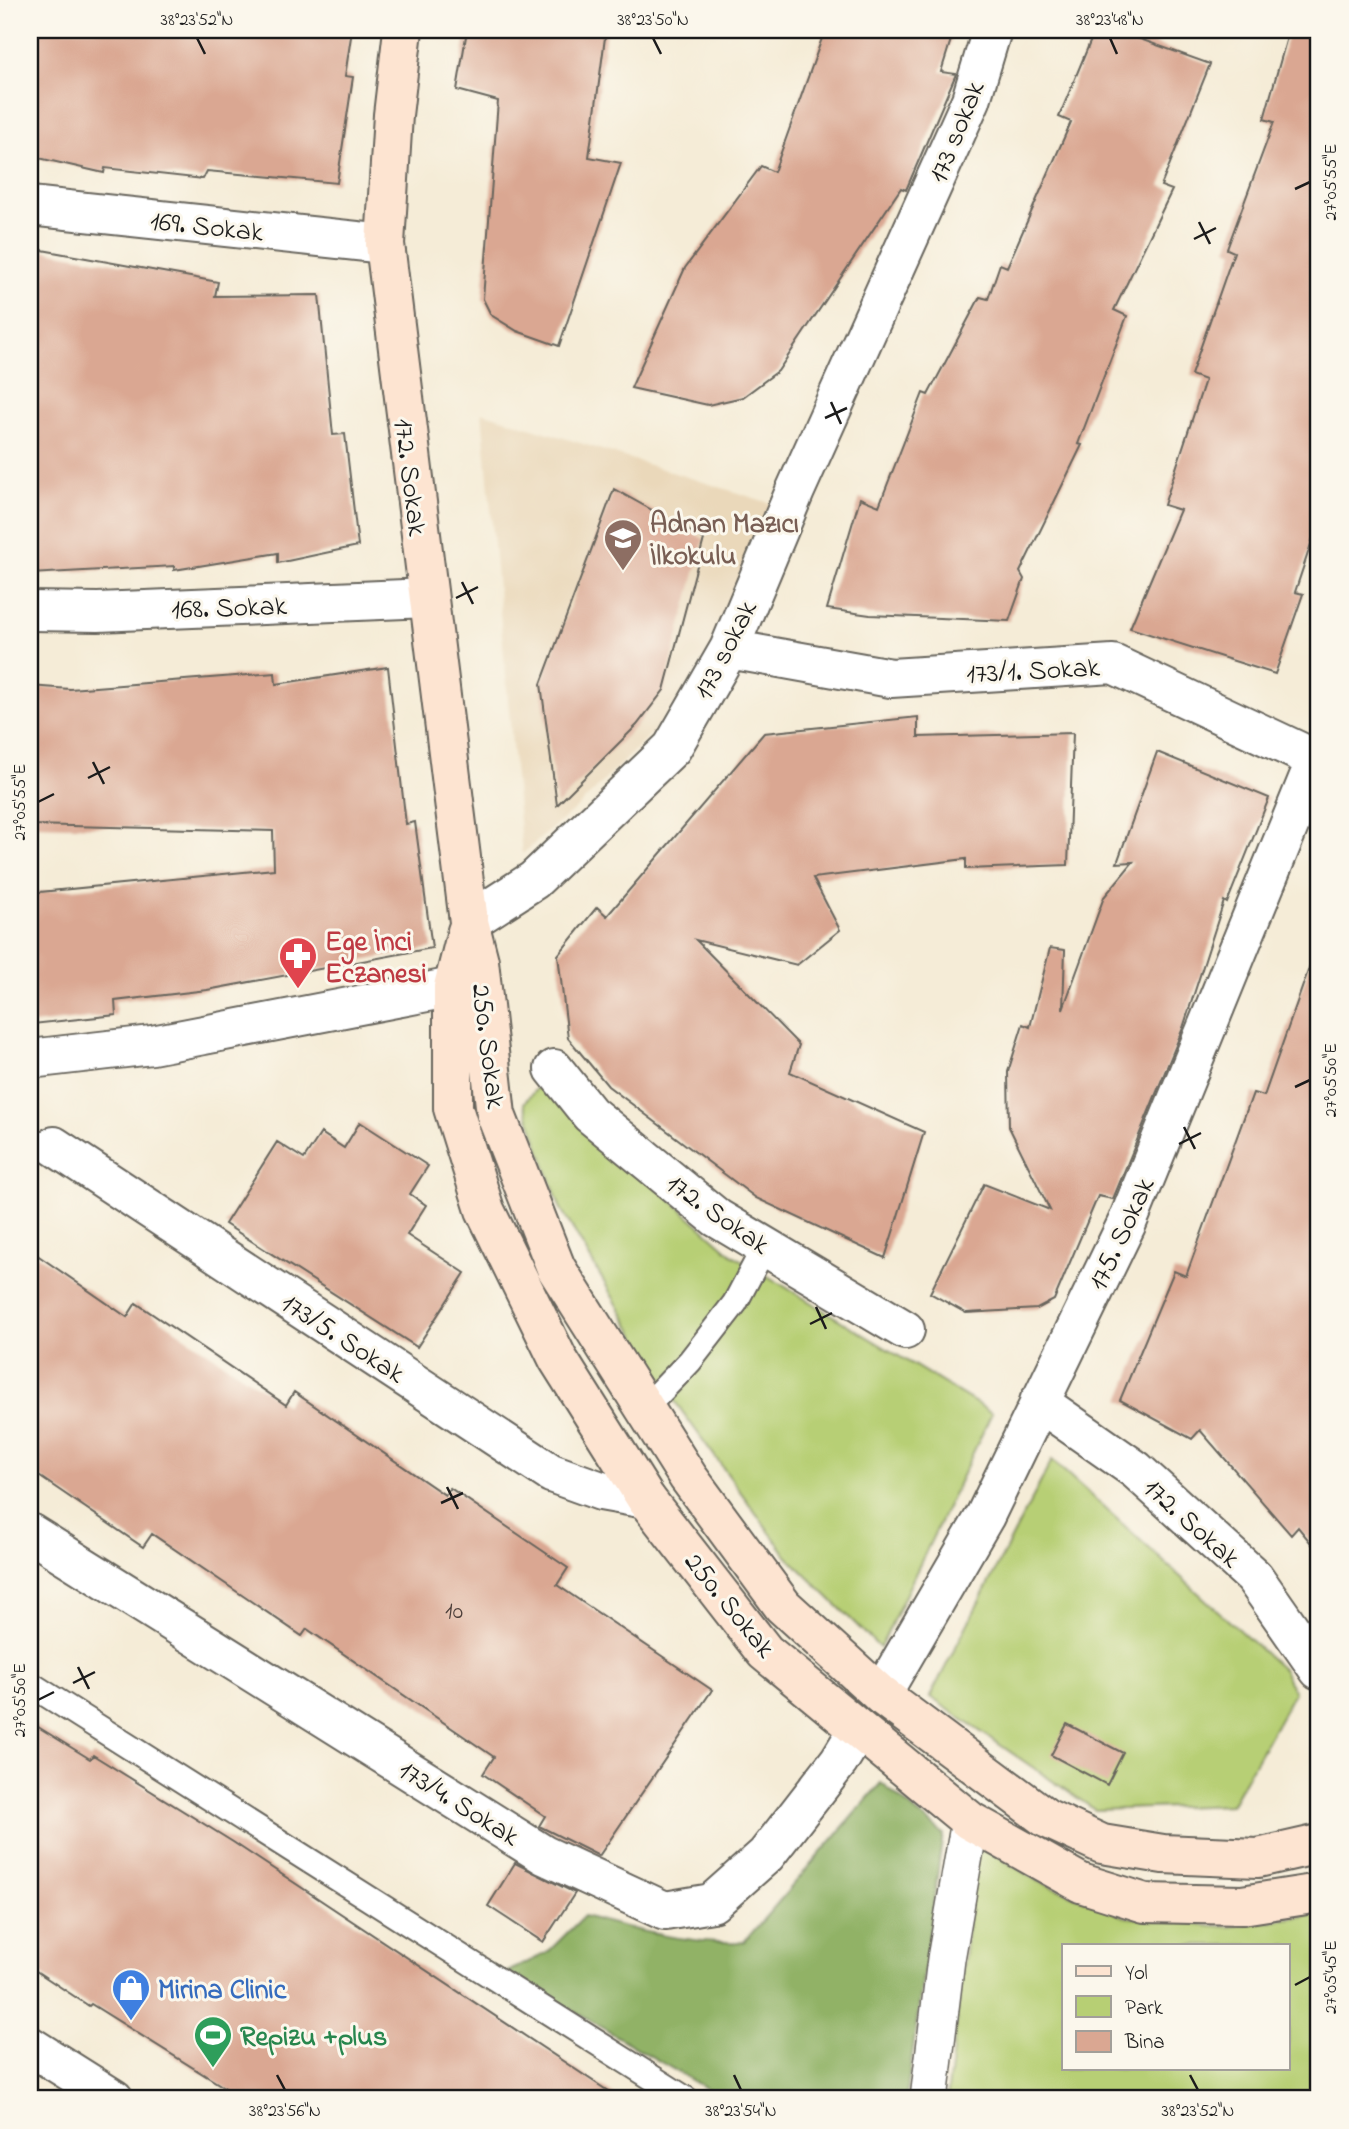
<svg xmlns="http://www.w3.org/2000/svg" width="1349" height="2129" font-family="'Indie Flower',sans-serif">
	<rect width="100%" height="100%" fill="#fbf7ec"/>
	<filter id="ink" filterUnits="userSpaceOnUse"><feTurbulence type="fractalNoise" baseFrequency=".0143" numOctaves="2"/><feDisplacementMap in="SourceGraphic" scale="14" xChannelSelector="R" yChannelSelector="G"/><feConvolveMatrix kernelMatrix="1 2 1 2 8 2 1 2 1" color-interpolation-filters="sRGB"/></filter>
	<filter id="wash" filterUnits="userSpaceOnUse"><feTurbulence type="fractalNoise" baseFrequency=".00686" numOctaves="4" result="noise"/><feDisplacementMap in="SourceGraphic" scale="28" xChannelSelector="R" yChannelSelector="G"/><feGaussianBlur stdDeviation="1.57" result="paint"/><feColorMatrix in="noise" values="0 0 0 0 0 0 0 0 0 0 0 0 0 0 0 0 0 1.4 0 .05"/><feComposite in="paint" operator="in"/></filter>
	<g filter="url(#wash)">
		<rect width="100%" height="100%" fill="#f5ecd7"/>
		<path fill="#ead8ba" d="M482,412L776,505L721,639L654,731L580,805L522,854Z"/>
		<path fill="#b7cf74" stroke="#6a7648" stroke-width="2" fill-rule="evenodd" d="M543,1081L574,1114L733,1255L992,1413L880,1648L787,1556L671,1396L560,1207L524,1103Z
			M1052,1460L1283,1670L1294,1693L1231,1805L1095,1810L930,1697Z
			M978,1844L1036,1880L1125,1917L1227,1927L1319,1914V2099H947ZM1064,1945H1288V2068H1064Z"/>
		<path fill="#91b266" stroke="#566741" stroke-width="2" d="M881,1783L943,1834L906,2099H724L507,1972L547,1953L584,1916C637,1931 688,1944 744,1942Z"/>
		<g id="blocks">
			<path fill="#daa792" d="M30,30H352L345,76L353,77L337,183L207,171L203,179L105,168L104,173L30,156Z
				M467,30H606L589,157L621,163L559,346L517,331L491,315L483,299L498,101L457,90Z
				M825,30H954L941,72L956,74L906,190L901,188L778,371L743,397L708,405L631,388L685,268L761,166L774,172Z
				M1095,30H1115L1210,64L1161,186L1172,190L1114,310L1127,316L1078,444L1082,445L1020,572L1024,579L1009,621L870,615L827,609L860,498L879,506L923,393L928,395L980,297L988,299L1000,264L1007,267L1071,122L1059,117Z
				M1289,30H1319V520L1295,592L1303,594L1275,674L1130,628L1180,510L1164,505L1205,380L1191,375L1234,252L1227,249L1274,122L1264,119Z
				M42,250L218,282L215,296L319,295L333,435L345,434L358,546L278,563V553L174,570V566L30,574V300Z
				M614,489L704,539L664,690L637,725L557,805L541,684Z
				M388,667L406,824L415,822L432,948L207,990L115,1001L116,1015L33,1024L30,893L274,869L273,831L30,825V686L70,689L275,673L276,684Z
				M918,717V737L1073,733L1068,865L966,869V859L813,878L840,930L797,965L696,940L799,1045L790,1072L924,1132L885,1258L756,1198L608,1086L568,1038L558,955L597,907L607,916L764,733Z
				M1157,752L1269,798L1227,903L1224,901L1183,1028L1113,1199L1098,1196L1054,1300L1037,1309L966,1313L930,1293L984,1184L1050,1210L1009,1127L1008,1072L1023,1024L1030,1027L1050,948L1065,950L1063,1009L1104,897L1133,862L1117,863Z
				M1314,954L1319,955V1553L1298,1527L1291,1535L1200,1430L1192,1439L1120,1400L1174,1271L1186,1276L1253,1093L1264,1096Z
				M360,1122L428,1166L410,1194L426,1205L407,1235L465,1273L417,1347L225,1224L277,1142L304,1159L321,1133L344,1148Z
				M30,1250L127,1317L136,1303L286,1405L294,1392L445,1495L450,1488L568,1568L557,1585L712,1690L599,1856L539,1826L545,1816L483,1774L494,1757L307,1629L302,1636L152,1534L143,1547L30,1470Z
				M30,1722L90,1759L93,1755L233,1842L620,2099H243L91,2004L89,2006L30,1967Z
				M1067,1724L1123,1753L1107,1785L1051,1755Z
				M515,1863L575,1893L543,1942L488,1906Z"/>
		</g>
	</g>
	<g filter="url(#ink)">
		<use href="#blocks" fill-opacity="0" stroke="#68655d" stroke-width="2"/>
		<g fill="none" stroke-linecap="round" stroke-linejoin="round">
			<defs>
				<path id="service" d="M645,1408L690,1361L735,1303L765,1246
					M30,1684L686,2099"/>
				<path id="pedestrian" d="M929,2099L946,1959L970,1821"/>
				<path id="minor" d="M30,206L385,244
					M30,611L98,612L428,598
					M729,649L891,678L1113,664L1317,760
					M469,922L534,880L672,748L729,649L795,491L971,100L992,30
					M30,1059L152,1045L453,987
					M554,1069L590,1114L717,1218L905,1330
					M54,1146L551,1473L601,1491L646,1499
					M1039,1402L1136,1470L1254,1577L1319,1670
					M30,1533L544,1855L665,1911L712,1903L766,1855L839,1761L858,1730
					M881,1695L985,1516L1127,1223L1319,752
					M30,2046L114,2099"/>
				<path id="secondary" d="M403,30L393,115L385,244L469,922L479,961L496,1115L556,1268L688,1477L783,1606L881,1695L1046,1818L1102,1844L1163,1854L1258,1858L1319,1844
					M467,931L453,987V1108L485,1210L558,1359L646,1499L765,1652L970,1821L1081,1883L1145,1903L1242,1905L1319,1893"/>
			</defs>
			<use href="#service" stroke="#68655d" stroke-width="28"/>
			<use href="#pedestrian" stroke="#68655d" stroke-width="40"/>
			<use href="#minor" stroke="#68655d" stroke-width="42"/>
			<use href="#secondary" stroke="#68655d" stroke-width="42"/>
			<use href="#service" stroke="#fff" stroke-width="24"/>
			<use href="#pedestrian" stroke="#fff" stroke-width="37"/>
			<use href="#minor" stroke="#fff" stroke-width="38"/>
			<use href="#secondary" stroke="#fde4d1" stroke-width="38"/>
		</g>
	</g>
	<path fill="none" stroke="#1c1c1c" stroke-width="2.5" d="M197,38L205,54M653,38L661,54M1110,38L1117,54M1295,189L1310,182M1199,222L1210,244M1194,239L1216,228M831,402L841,424M825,418L847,408M462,582L473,604M456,598L478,587M93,762L104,784M88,778L110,767M38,802L54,794M1295,1087L1310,1080M1184,1127L1195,1149M1179,1144L1201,1133M816,1307L826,1329M810,1324L832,1313M447,1487L458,1509M441,1503L463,1493M78,1667L89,1689M73,1683L95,1672M38,1700L54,1692M1295,1985L1310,1977M277,2075L285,2090M734,2075L741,2090M1190,2075L1198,2090"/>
	<defs>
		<symbol id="school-pin" viewBox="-11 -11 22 30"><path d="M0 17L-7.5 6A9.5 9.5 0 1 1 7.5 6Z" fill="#8d6e63" stroke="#fbf7ec"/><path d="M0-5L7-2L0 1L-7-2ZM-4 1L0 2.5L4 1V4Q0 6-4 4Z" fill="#fff"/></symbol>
		<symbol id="pharmacy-pin" viewBox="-11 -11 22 30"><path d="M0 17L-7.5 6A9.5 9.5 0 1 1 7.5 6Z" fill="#e0444e" stroke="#fbf7ec"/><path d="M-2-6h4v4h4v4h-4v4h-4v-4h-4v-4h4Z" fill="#fff"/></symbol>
		<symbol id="shop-pin" viewBox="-11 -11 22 30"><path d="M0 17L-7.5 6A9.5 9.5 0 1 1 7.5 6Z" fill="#3f7fe0" stroke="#fbf7ec"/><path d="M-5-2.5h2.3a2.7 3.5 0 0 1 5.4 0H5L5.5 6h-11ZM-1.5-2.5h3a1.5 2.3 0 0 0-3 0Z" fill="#fff"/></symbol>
		<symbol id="stadium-pin" viewBox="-11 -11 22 30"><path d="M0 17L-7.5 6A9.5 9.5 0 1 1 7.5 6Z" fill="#2e9e5b" stroke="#fbf7ec"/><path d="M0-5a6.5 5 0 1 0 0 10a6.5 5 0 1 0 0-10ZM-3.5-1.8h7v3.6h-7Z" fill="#fff"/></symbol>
	</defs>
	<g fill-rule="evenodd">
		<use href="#school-pin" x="601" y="516" width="44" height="60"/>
		<use href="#pharmacy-pin" x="276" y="934" width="44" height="60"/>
		<use href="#shop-pin" x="109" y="1966" width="44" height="60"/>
		<use href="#stadium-pin" x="191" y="2013" width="44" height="60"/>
	</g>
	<g text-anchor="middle" stroke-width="6" stroke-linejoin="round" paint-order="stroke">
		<g font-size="24" fill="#4c3f3a">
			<text x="454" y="1618">10</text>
		</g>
		<g font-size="28" fill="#1c1c1c" stroke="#fbf7ec">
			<text transform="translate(955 131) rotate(-68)" y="10">173 sokak</text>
			<text transform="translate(207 225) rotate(6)" y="10">169. Sokak</text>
			<text transform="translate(412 477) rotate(83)" y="10">172. Sokak</text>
			<text transform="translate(229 606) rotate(-2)" y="10">168. Sokak</text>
			<text transform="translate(724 649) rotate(-63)" y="10">173 sokak</text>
			<text transform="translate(1033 669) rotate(-3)" y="10">173/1. Sokak</text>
			<text transform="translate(490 1046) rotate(83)" y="10">250. Sokak</text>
			<text transform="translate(719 1213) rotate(35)" y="10">172. Sokak</text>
			<text transform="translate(1120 1233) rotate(-65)" y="10">175. Sokak</text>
			<text transform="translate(344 1337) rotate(33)" y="10">173/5. Sokak</text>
			<text transform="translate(1193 1522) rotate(42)" y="10">172. Sokak</text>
			<text transform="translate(731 1604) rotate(51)" y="10">250. Sokak</text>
			<text transform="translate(460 1802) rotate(32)" y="10">173/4. Sokak</text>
		</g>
		<g font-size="28" font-weight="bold" fill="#785e54" stroke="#fbf7ec" text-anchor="start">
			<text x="650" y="532">Adnan Mazıcı<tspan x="650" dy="32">İlkokulu</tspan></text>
		</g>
		<g font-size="28" font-weight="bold" fill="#be3a42" stroke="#fbf7ec" text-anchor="start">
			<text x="325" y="950">Ege İnci<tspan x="325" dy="32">Eczanesi</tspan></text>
		</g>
		<g font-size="28" font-weight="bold" fill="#366cbe" stroke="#fbf7ec" text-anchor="start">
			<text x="158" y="1998">Mirina Clinic</text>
		</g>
		<g font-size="28" font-weight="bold" fill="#27864d" stroke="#fbf7ec" text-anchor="start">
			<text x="240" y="2045">Repizu +plus</text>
		</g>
	</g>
	<rect width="1349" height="2129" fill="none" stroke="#fbf7ec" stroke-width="77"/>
	<rect x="1062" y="1944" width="228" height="126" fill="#fbf7ec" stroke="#a29f99" stroke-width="2"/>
	<rect x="1076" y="1966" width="35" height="10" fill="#fde4d1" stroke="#a29f99" stroke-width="2"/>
	<text x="1125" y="1979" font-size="21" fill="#1c1c1c">Yol</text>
	<rect x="1076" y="1996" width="35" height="21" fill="#b7cf74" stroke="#a29f99" stroke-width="2"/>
	<text x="1125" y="2014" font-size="21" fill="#1c1c1c">Park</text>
	<rect x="1076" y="2031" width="35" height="21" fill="#daa792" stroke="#a29f99" stroke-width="2"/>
	<text x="1125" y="2048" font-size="21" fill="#1c1c1c">Bina</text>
	<rect x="38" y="38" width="1272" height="2052" fill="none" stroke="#1c1c1c" stroke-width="2.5"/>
	<g font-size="18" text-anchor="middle" fill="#1c1c1c">
		<text x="197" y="25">38°23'52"N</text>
		<text x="653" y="25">38°23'50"N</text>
		<text x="1110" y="25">38°23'48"N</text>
		<text transform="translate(1330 182) rotate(-90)" y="6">27°05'55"E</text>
		<text transform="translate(19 802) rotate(-90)" y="6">27°05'55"E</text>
		<text transform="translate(1330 1080) rotate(-90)" y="6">27°05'50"E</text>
		<text transform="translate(19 1700) rotate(-90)" y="6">27°05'50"E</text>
		<text transform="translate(1330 1977) rotate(-90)" y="6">27°05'45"E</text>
		<text x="285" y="2116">38°23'56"N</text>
		<text x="741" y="2116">38°23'54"N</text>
		<text x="1198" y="2116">38°23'52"N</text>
	</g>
</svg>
